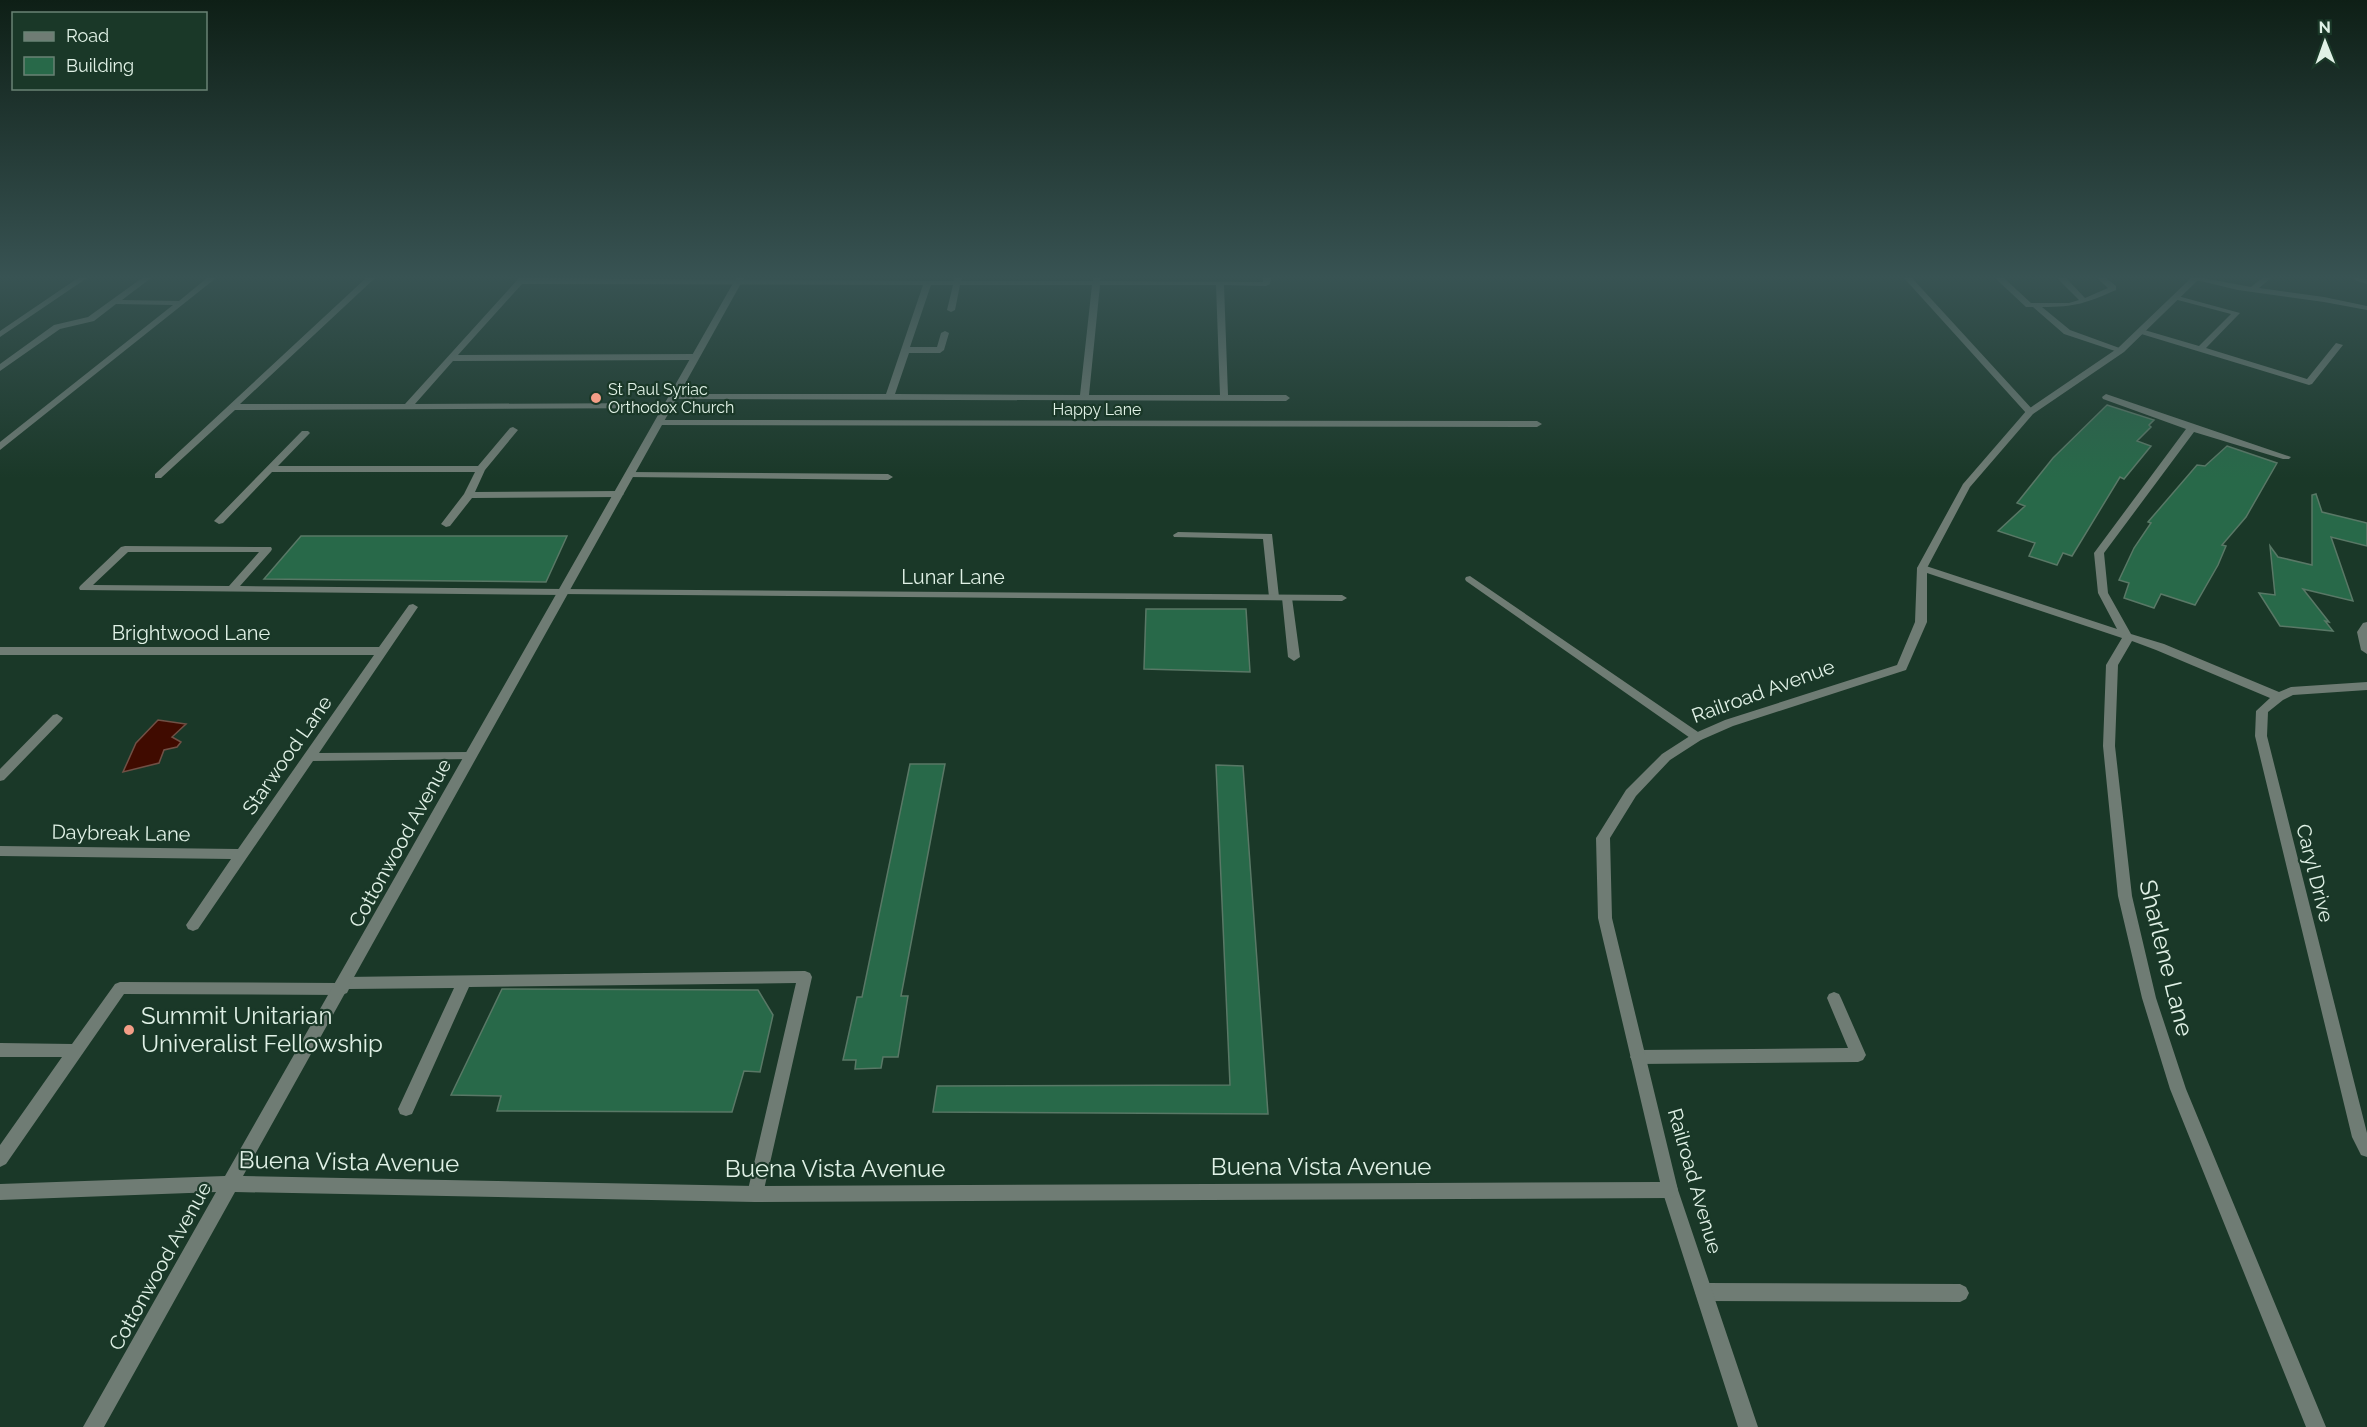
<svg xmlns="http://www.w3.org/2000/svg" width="2367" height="1427" font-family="Raleway,sans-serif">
	<rect width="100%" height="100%" fill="#1a3828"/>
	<path fill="#400b00" stroke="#705045" stroke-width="1.5" d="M158,720L186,724L172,737L181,742L177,747L164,750L159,763L123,772L136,743Z"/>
	<path fill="#286949" stroke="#597866" stroke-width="1.5" d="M2107,405L2154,420L2149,425L2151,427L2137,441L2151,446L2124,479L2120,477L2072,556L2063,553L2057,565L2029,556L2035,543L1998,531L2025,506L2017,503L2053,458Z
		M2227,446L2277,463L2246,517L2222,545L2226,546L2218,565L2195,605L2161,594L2154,608L2124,598L2129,583L2119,580L2134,548L2151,523L2148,522L2197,465L2205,466Z
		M2316,494L2322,512L2367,523V546L2331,537L2353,601L2303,589L2329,622L2325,621L2333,631L2280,626L2259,593L2275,595L2270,546L2278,557L2312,565V495Z
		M301,536H567L546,582L264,579Z
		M1146,609H1246L1250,672L1144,669Z
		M910,764H945L901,996H908L898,1057H883L881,1068L855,1069L856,1060H843L857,997H862Z
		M1216,765L1243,766L1268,1114L933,1112L937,1086L1230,1085Z
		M502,989L758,990L773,1015L760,1072L744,1071L732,1112L497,1111L501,1096L451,1095Z"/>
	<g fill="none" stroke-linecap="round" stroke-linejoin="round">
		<path fill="#6f7c74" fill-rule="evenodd" d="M78,278H87L0,337V331Z
			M142,278H151L122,300L179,301L207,278H216L0,450V442L173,305L116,304L94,321L60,329L0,371V364L54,325L88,317Z
			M366,278H375L240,404H405L519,278L954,281V278H962L961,281H1093V278H1101L1100,281L1263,282V278H1271L1270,284L1266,286L1224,285L1228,395H1286L1290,398L1286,401L673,399L670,398V394H886L923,285L522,284L458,355L695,354L699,357L695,360L453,361L415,404L668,403L671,404V408L235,410L161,478H155V474ZM931,285H953L947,310L951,312L955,310L960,285H1092L1080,395L895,394L909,353H940L944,350L949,333L945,331L941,333L937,347H910ZM1100,285H1216L1220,395H1089Z
			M1995,278H2004L2031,303H2069L2079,300L2057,278H2066L2085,298L2108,288L2097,278H2106L2116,286V290C2086,303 2076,307 2042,307L2070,330L2125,350L2118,352L2064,334L2033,307H2026Z
			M2203,278L2251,287L2262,278H2271L2259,288L2324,297L2367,306V310L2324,302L2238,290L2192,279Z
			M2354,278L2367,279V284L2355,280Z
			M2174,295L2240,313L2206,348L2307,379L2336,343L2343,345L2312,384L2309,385L2138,333L2137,331L2141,329L2199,346L2231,314L2174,299Z
			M2106,394L2291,457L2289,459H2283L2194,432L2104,553L2108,593L2131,634L2164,644L2279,692L2291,687L2367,682V690L2293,695L2283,700L2268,712L2267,736L2367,1133V1157L2361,1155L2352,1137L2255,736L2256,711L2270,698L2156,650L2132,641L2118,665L2115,746L2132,896L2156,998L2186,1089L2326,1427H2306L2170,1089L2142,998L2118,896L2103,746L2106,665L2122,638L1918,570L1917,568L1922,565L1926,566L2117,629L2098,593L2094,553L2186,429L2103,399L2102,397Z
			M513,427L518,430L485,470L475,492L619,491L624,494L619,497L472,498L450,526L446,527L441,524L464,494L475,472H272L223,523L219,524L214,521L302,431H308L310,433L278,466H478L510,428Z
			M630,472L888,474L893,477L888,480L627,477V473Z
			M1178,532L1272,534L1279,597L1274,600L1269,597L1263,539L1174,537L1173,535Z
			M125,546L271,547L272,549L271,551L240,586L564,589L569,592L564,595L80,590L79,588L80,586L121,547ZM128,552H259L229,586L93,585Z
			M1470,576L1701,734L1703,737L1701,740H1693L1466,581L1465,579L1466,577Z
			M1287,595L1292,598L1300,657L1294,661L1288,657L1282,598Z
			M2367,622V654L2361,650L2357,632L2363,623Z
			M805,971L810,973L812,977L763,1194L761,1200L755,1202L749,1200L747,1194L796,983L469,987L412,1114L406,1116L400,1114L398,1109L454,988L349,989L347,993L342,995L124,994L6,1164L0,1167V1145L62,1057H0V1043L72,1044L115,984L120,982L338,983L340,979L345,977Z
			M1834,992L1839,994L1841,998L1866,1055L1863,1060L1858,1062L1638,1064L1633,1062L1630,1057L1633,1052L1638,1050L1848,1048L1827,998L1829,994Z
			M1704,1283L1960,1284L1966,1287L1969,1293L1966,1299L1960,1302L1704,1301L1698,1298L1695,1292L1698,1286Z"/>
		<path fill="#6f7c74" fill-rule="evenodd" d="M1904,278H1912L2033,410V414H2027Z
			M658,420L1537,421L1542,424L1537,427L655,425V421Z
			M564,589L1342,595L1347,598L1342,601L560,594L559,592L560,590Z
			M413,604L418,607L319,753L470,752L476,756L474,759L313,761L198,929L193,931L188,929L186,925L231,859L0,856V846L238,849L374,655H0V647H379L409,605Z
			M57,714L63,718L61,721L4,780L0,781V769L53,715Z
			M1670,1182L1676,1184L1678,1190L1758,1427H1738L1662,1190L1664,1184Z"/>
		<path fill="#6f7c74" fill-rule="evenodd" d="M736,278H744L243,1176L755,1186L1660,1182L1598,918L1596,838L1598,835L1626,790L1662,754L1693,734L1725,720L1897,665L1915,622L1917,568L1963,484L2027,410L2118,348L2191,278H2200L2124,352L2033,414L1970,487L1927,568V622L1906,670L1733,726L1701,740L1670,760L1636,796L1610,838L1612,918L1678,1190L1676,1196L1670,1198L755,1202L235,1192L104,1427H83L216,1192L0,1200V1184L225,1176Z"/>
	</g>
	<linearGradient id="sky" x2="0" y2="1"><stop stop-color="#0e1f16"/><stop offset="0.58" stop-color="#385353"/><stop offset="1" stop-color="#385353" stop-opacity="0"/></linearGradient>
	<rect width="2367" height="478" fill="url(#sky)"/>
	<g fill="#f49e87" stroke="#1a3828" stroke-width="2">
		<circle cx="596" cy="398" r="6"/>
		<circle cx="129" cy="1030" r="6"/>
	</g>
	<g text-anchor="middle" stroke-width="4.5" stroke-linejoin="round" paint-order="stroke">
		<g font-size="16" fill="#e0f1e6" stroke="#1a3828" text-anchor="start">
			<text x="608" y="395">St Paul Syriac<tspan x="608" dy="18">Orthodox Church</tspan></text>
		</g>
		<g font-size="16" fill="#e0f1e6" stroke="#1a3828">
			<text x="1097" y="415">Happy Lane</text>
		</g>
		<g font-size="20" fill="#e0f1e6" stroke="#1a3828">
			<text x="953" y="584">Lunar Lane</text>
			<text x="191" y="640">Brightwood Lane</text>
			<text transform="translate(1763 691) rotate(-20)" y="7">Railroad Avenue</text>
			<text transform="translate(287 755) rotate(-55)" y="7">Starwood Lane</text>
			<text transform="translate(121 833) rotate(1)" y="7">Daybreak Lane</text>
			<text transform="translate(400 843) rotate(-61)" y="7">Cottonwood Avenue</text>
			<text transform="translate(2315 873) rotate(76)" y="7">Caryl Drive</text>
			<text transform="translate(1695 1181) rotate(74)" y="7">Railroad Avenue</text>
			<text transform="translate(160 1266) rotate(-61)" y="7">Cottonwood Avenue</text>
		</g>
		<g font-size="24" fill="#e0f1e6" stroke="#1a3828">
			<text transform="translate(2166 958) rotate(76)" y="8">Sharlene Lane</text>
			<text transform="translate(349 1162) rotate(1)" y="8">Buena Vista Avenue</text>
			<text x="1321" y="1175">Buena Vista Avenue</text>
			<text x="835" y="1177">Buena Vista Avenue</text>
		</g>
		<g font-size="24" fill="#e0f1e6" stroke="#1a3828" text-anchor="start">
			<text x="141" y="1024">Summit Unitarian<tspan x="141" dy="28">Univeralist Fellowship</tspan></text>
		</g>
	</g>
	<rect x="12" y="12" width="195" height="78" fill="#1a3828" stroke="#698274" stroke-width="1.5"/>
	<rect x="24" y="32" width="30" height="9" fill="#6f7c74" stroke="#698274" stroke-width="1.5"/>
	<text x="66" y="42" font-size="18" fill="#e0f1e6">Road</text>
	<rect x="24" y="57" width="30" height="18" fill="#286949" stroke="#698274" stroke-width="1.5"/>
	<text x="66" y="72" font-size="18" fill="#e0f1e6">Building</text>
	<g transform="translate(2325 42) rotate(359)" stroke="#1a3828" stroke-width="4.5" paint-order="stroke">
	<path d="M0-4.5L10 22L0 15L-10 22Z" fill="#e0f1e6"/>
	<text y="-9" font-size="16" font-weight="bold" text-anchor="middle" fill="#e0f1e6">N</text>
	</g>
</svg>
